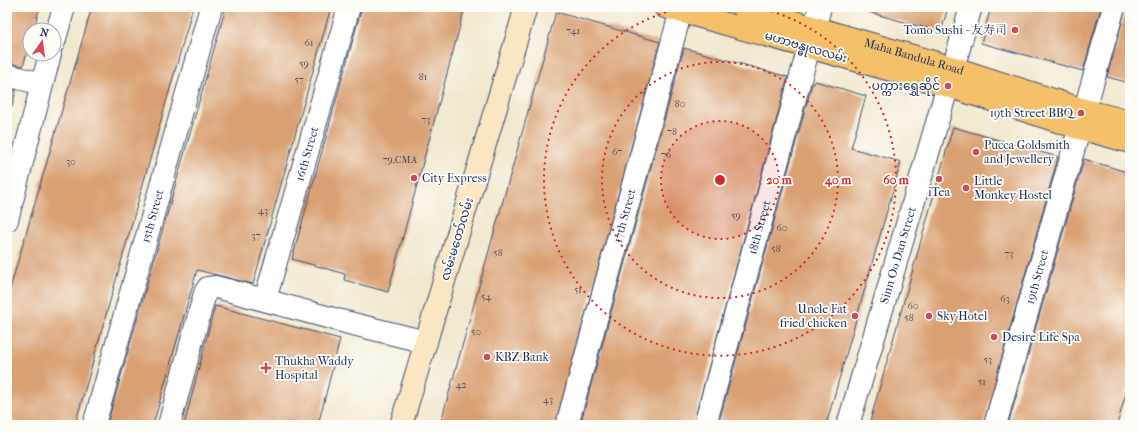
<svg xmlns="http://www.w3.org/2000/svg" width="1137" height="432" font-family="'IM FELL French Canon','Noto Serif SC','Noto Sans Myanmar',serif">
	<rect width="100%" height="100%" fill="#fdfcf7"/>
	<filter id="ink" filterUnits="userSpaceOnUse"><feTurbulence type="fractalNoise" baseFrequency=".025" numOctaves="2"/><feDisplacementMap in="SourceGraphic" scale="8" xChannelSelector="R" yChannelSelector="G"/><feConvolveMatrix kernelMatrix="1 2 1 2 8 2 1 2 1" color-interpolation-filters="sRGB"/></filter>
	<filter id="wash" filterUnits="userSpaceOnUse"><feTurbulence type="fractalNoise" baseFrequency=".012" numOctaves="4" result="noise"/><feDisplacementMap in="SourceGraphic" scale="16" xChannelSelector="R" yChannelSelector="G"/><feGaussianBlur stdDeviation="0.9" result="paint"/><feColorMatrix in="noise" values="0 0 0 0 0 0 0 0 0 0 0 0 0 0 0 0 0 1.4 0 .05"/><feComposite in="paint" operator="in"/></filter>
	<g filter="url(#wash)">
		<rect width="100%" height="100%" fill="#f2e7ce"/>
		<g id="blocks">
			<path fill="#d9a073" d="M7,7H40L33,30H30V41L23,66L7,63Z
				M92,7H193L75,425H7V299Z
				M226,7H331L253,284L197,270L153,425H107Z
				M362,7H465L388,292L344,280L345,274L292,259Z
				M869,7H948L941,32L868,12Z
				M991,7H1101L1083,71L981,43Z
				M1126,7H1130V83L1107,77Z
				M556,12L660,42L555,425H440Z
				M684,48L788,77L693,425H580Z
				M815,81L866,96L851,148L901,162L826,425H718L812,84H814Z
				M7,88L16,90L12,107L7,106Z
				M953,127L1058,157L983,425H869Z
				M1084,159L1130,173V379L1117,425H1008Z
				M215,306L340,339L318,425H184Z"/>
		</g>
	</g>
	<g filter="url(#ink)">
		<use href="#blocks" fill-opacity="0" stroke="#3b4b6f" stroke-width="1"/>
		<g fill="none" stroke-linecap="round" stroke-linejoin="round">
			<defs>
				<g id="minor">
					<path d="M54,42L64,7"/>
					<path d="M7,75L42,84"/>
					<path d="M7,220L50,54"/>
					<path id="s1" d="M265,300L349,7"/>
					<path id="s2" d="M94,425L211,7"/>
					<path d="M169,425L205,293L208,288L216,287L345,322L426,342"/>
					<path id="s3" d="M567,425L682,7"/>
					<path id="s4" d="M705,425L820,7"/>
					<path id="s5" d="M848,425L971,7"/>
					<path id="s6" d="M995,425L1114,7"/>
				</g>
				<path id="secondary" d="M401,425L526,7"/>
				<g id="primary">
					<path d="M665,7L948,86L1079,128L1130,142"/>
					<path id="s7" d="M743,7L954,68L1084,110L1130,122"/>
				</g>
			</defs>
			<use href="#minor" stroke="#3b4b6f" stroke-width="24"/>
			<use href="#secondary" stroke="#3b4b6f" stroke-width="24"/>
			<use href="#primary" stroke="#3b4b6f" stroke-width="24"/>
			<use href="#minor" stroke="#fff" stroke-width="22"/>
			<use href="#secondary" stroke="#fbe6c3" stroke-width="22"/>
			<use href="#primary" stroke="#f4c16a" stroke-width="22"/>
		</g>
	</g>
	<circle cx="720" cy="180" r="59" fill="#d62828" fill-opacity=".12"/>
	<g fill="none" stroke="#d62828" stroke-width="2" stroke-dasharray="2 4">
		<circle cx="720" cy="180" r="59"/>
		<circle cx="720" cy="180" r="118"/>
		<path d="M754 7A176 176 0 1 1 686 7"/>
	</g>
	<g fill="#d1495b" stroke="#fdfcf7" stroke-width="1.5">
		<circle cx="1015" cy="30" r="4"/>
		<circle cx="948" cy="86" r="4"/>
		<circle cx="1081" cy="113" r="4"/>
		<circle cx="976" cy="152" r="4"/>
		<circle cx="414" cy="178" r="4"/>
		<circle cx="939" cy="179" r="4"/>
		<circle cx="966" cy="188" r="4"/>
		<circle cx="855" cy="316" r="4"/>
		<circle cx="929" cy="316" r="4"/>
		<circle cx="994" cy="337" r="4"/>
		<circle cx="487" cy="357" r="4"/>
		<path d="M264 362h4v4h4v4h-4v4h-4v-4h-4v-4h4z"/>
	</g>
	<g text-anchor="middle" stroke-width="3.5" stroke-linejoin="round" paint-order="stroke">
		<g font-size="10" fill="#4a4b63">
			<text x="573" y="34">741</text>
			<text x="309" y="46">61</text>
			<text x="304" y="67">59</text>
			<text x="423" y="80">81</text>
			<text x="299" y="83">57</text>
			<text x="680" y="107">80</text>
			<text x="426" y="123">73</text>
			<text x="672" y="135">78</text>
			<text x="617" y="155">67</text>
			<text x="666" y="158">76</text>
			<text x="400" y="163">79,CMA</text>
			<text x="71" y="165">30</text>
			<text x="263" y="214">43</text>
			<text x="736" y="219">59</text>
			<text x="782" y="231">60</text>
			<text x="256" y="239">37</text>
			<text x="776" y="252">58</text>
			<text x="498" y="256">58</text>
			<text x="1009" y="257">73</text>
			<text x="578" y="293">51</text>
			<text x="486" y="300">54</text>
			<text x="1005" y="302">63</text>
			<text x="913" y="309">60</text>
			<text x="909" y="321">58</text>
			<text x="476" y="335">50</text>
			<text x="988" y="363">53</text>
			<text x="982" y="385">51</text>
			<text x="461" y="388">42</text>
			<text x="548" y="403">43</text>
		</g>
		<g font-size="12" fill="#1b2f5e" stroke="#fdfcf7" text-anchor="start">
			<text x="1007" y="34" text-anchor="end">Tomo Sushi - 友寿司</text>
			<text x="940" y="90" text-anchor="end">ပက္ကားရွှေဆိုင်</text>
			<text x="1073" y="117" text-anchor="end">19th Street BBQ</text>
			<text x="984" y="149">Pucca Goldsmith<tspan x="984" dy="14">and Jewellery</tspan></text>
			<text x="422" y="182">City Express</text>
			<text x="974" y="185">Little<tspan x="974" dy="14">Monkey Hostel</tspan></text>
			<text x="939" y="196" text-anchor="middle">iTea</text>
			<text x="847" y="313" text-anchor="end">Uncle Fat<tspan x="847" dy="14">fried chicken</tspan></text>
			<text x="937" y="320">Sky Hotel</text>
			<text x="1002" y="341">Desire Life Spa</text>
			<text x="495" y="361">KBZ Bank</text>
			<text x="275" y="365">Thukha Waddy<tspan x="275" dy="14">Hospital</tspan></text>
		</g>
		<g font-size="12" fill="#1b2f5e" stroke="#fdfcf7">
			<text transform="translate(806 47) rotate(16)" y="4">မဟာဗန္ဓုလလမ်း</text>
			<text dy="4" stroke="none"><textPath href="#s7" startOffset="178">Maha Bandula Road</textPath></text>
			<text dy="4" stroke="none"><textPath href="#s1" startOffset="152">16th Street</textPath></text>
			<text dy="4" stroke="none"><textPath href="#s2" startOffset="217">15th Street</textPath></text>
			<text dy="4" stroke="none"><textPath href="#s3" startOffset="217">17th Street</textPath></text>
			<text dy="4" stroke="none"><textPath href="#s4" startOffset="205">18th Street</textPath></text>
			<text transform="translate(457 239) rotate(-73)" y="4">လမ်းမတော်လမ်း</text>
			<text dy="4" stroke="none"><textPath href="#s5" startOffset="177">Sinn Oo Dan Street</textPath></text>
			<text dy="4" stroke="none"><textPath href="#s6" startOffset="154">19th Street</textPath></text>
		</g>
	</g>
	<circle cx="720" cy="180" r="6" fill="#d62828" stroke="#fdfcf7" stroke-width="2"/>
	<g font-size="12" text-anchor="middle" font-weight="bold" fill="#d62828" stroke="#fdfcf7" stroke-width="3.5" stroke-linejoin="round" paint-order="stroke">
		<text x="779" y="184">20 m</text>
		<text x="838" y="184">40 m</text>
		<text x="896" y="184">60 m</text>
	</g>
	<rect width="1137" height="432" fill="none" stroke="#fdfcf7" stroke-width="24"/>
	<g transform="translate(42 42) rotate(14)"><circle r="19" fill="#fdfcf7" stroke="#a3aaba"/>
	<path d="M0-3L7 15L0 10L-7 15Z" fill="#d1495b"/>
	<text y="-6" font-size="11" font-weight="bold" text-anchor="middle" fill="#1b2f5e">N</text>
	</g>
</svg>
